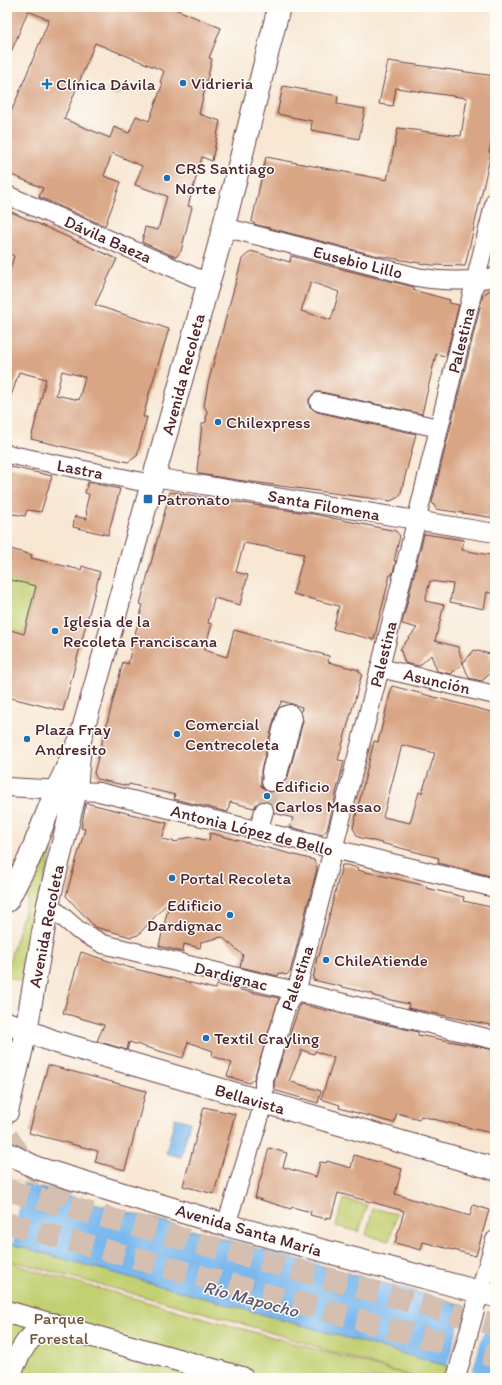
<svg xmlns="http://www.w3.org/2000/svg" width="502" height="1385" font-family="Itim,sans-serif">
	<rect width="100%" height="100%" fill="#fdfcf7"/>
	<filter id="ink" filterUnits="userSpaceOnUse"><feTurbulence type="fractalNoise" baseFrequency=".025" numOctaves="2"/><feDisplacementMap in="SourceGraphic" scale="8" xChannelSelector="R" yChannelSelector="G"/><feConvolveMatrix kernelMatrix="1 2 1 2 8 2 1 2 1" color-interpolation-filters="sRGB"/></filter>
	<filter id="wash" filterUnits="userSpaceOnUse"><feTurbulence type="fractalNoise" baseFrequency=".012" numOctaves="4" result="noise"/><feDisplacementMap in="SourceGraphic" scale="16" xChannelSelector="R" yChannelSelector="G"/><feGaussianBlur stdDeviation="0.9" result="paint"/><feColorMatrix in="noise" values="0 0 0 0 0 0 0 0 0 0 0 0 0 0 0 0 0 1.4 0 .05"/><feComposite in="paint" operator="in"/></filter>
	<g filter="url(#wash)">
		<rect width="100%" height="100%" fill="#f8e7d3"/>
		<path fill="#c2d072" stroke="#86784e" fill-rule="evenodd" d="M113,84L125,89L126,91L114,95L110,94L108,89Z
			M7,579L36,586L24,634L7,629Z
			M61,805L24,982L7,977V969L28,898L25,897L45,852Z
			M7,1179L495,1314V1378H23L7,1326ZM12,1261L224,1318L414,1377L19,1266Z
			M344,1199L367,1205L359,1232L336,1226Z
			M373,1208L397,1214L389,1241L366,1235Z"/>
		<path fill="#7ab8ed" stroke="#626c8c" d="M175,1118L190,1122L181,1157L166,1153Z
			M7,1179L495,1314V1378H490L7,1243Z"/>
		<path fill="#f8e7d3" d="M7,1179L23,1183L12,1247L7,1245Z
			M465,1303L490,1310L471,1375L447,1367Z"/>
		<g id="blocks">
			<path fill="#d9a685" fill-rule="evenodd" d="M7,7H170L221,28L209,58L212,59L199,114L220,121L212,161L202,157L188,206L192,207L181,251L176,257L142,242L145,227L158,230L167,196L135,185L142,166L112,153L104,176L121,182L105,226L39,197L43,188L7,173V122L49,20L28,11L7,62ZM95,43L164,71L160,82L163,83L149,121L136,116L129,133L114,127L110,138L64,119Z
				M388,61L495,76V125L489,152L491,153L465,266L431,265L374,255L254,224L252,221L266,157L387,180L398,128L461,136L467,98L396,88L393,106L379,104Z
				M283,86L338,96L337,104L365,109L359,139L311,130L312,121L277,114Z
				M7,210L117,259L95,305L169,329L149,394L143,417H147L137,456L128,462L31,439L46,379L19,372L9,402L7,401V281L14,256L7,252ZM62,371L85,377L79,400L56,395Z
				M251,251L290,262L291,256L377,278L414,287L413,290L450,300L449,303L459,305L446,356L436,354L422,414L321,392H315L309,399V406L317,412L416,434L400,496L391,501L237,480L199,474L197,471L202,424L206,422L207,411L204,406L208,383L242,259ZM311,282L339,292L331,320L301,311Z
				M493,288H495V518L436,509L432,502L483,295Z
				M7,466L52,476L41,512L27,510L25,516L7,513Z
				M88,482L120,489L108,535L73,527L75,516L87,519L86,507L89,494L85,493Z
				M170,492L313,514L396,531L400,536L394,561H396L392,575H390L374,640L333,629L339,606L293,594L304,554L244,543L236,572L248,575L240,605L214,598L208,623L212,624L204,650L227,657L234,630L329,656L328,662L359,670V672L362,674L338,760L344,761L327,830L322,835L290,827L293,818L274,813L272,804L267,801L257,803L254,808L230,802L228,812L174,799L175,795L129,784L128,786L97,779L94,773L123,662L128,664L131,651L130,647L132,638L134,637L143,605L140,604ZM282,701L302,707L301,712L303,721L288,777L279,789L269,792L261,786V770L276,712Z
				M424,534L464,540L462,550L495,556V594L487,592L484,609L450,602L453,584L430,581L425,601L444,605L435,641L458,647L463,663L451,674L437,671L431,655L419,666L405,663L400,649L417,628L402,624Z
				M7,548L32,555L31,558L81,570L82,566L100,572L63,711L7,697V629L24,634L36,586L7,579Z
				M474,650L490,654L495,669L482,681L469,678L463,663Z
				M392,686L495,713V877L438,863L439,858L358,837L353,828L374,741L378,742ZM402,745L435,753L422,793L419,792L410,823L383,817Z
				M86,803L167,823L162,839L177,842L181,839L192,837L209,841L210,833L314,860L317,869L290,972L286,975L279,973L278,976L240,967L243,955L222,937L201,942L200,948L184,944L183,952L159,946L170,900L138,935L131,937L95,927L66,896L85,829L81,828Z
				M342,865H347L358,868L357,870L427,886L426,888L464,897L463,901L495,908V1026L408,1008L409,1004L373,996V994L313,980L317,957L319,956Z
				M81,952L127,967L215,989L217,985L279,998L254,1079L249,1083L227,1076L232,1063L212,1056L213,1051L188,1042L183,1058L129,1042L127,1050L97,1041L104,1025L63,1013Z
				M300,1004L418,1032V1035L495,1050V1134L421,1116L419,1119L397,1113L394,1123L339,1108L340,1105L321,1099L334,1058L315,1051L314,1054L302,1050L289,1081L321,1091L318,1103L274,1090V1082Z
				M48,1065L146,1091L125,1170L95,1162L98,1151L29,1133Z
				M204,1107L235,1114L214,1194L183,1186Z
				M269,1148L287,1153L283,1167L316,1177L320,1162L326,1163L327,1161L351,1168L354,1155L402,1169L395,1194L470,1216L473,1205L489,1210L476,1256L423,1242L421,1250L395,1243L404,1211L338,1193L331,1218L326,1217V1219L310,1215L311,1212L292,1207L291,1209L255,1198Z"/>
		</g>
	</g>
	<g filter="url(#ink)">
		<use href="#blocks" fill-opacity="0" stroke="#643d44" stroke-width="1"/>
		<g fill="none" stroke-linecap="round" stroke-linejoin="round">
			<path stroke="#d5bfb1" stroke-width="18" stroke-dasharray="18 9" stroke-linecap="butt" d="M264,811L271,782"/>
			<path stroke="#d5bfb1" stroke-width="22" stroke-dasharray="22 11" stroke-linecap="butt" d="M7,1136C23,1164 51,1188 79,1203
				M7,1190L495,1325
				M7,1223L495,1357"/>
			<defs>
				<path id="minor" d="M7,195L208,283
					M224,227L417,277C444,282 468,282 495,277
					M319,402L439,428
					M7,454L152,484
					M154,477L495,533
					M380,668L495,695
					M271,782L278,774L293,719L290,714L286,715L271,772L272,780
					M7,787L99,792L495,888
					M258,831L264,811
					M48,904L78,930L103,944L495,1040
					M226,1225L264,1103V1080L287,1005L298,985L380,668L495,201
					M476,1305L495,1240"/>
				<path id="major" d="M7,901L29,859L56,791L80,740L218,249L279,7
					M7,1023L53,1041L495,1169
					M7,1112L26,1031L48,904L76,790L79,755
					M7,1153L37,1168L226,1225L495,1296
					M7,1312L242,1378
					M11,1371C22,1348 27,1335 52,1324"/>
			</defs>
			<use href="#minor" stroke="#643d44" stroke-width="20"/>
			<use href="#major" stroke="#643d44" stroke-width="24"/>
			<use href="#minor" stroke="#fff" stroke-width="18"/>
			<use href="#major" stroke="#fff" stroke-width="22"/>
			<defs>
				<path id="minor-bridge" d="M456,1378L475,1310"/>
			</defs>
			<use href="#minor-bridge" stroke="#643d44" stroke-width="20" stroke-linecap="butt"/>
			<use href="#minor-bridge" stroke="#fff" stroke-width="18"/>
		</g>
	</g>
	<g fill="#1f6fb2" stroke="#fdfcf7" stroke-width="1.5">
		<circle cx="183" cy="83" r="4"/>
		<path d="M45 78h4v4h4v4h-4v4h-4v-4h-4v-4h4z"/>
		<circle cx="167" cy="178" r="4"/>
		<circle cx="218" cy="422" r="4"/>
		<rect x="143" y="494" width="10" height="10" rx="2"/>
		<circle cx="55" cy="631" r="4"/>
		<circle cx="177" cy="734" r="4"/>
		<circle cx="27" cy="739" r="4"/>
		<circle cx="267" cy="796" r="4"/>
		<circle cx="172" cy="878" r="4"/>
		<circle cx="230" cy="915" r="4"/>
		<circle cx="326" cy="960" r="4"/>
		<circle cx="206" cy="1038" r="4"/>
	</g>
	<g text-anchor="middle" stroke-width="3" stroke-linejoin="round" paint-order="stroke">
		<g font-size="17" fill="#4a1f2b" stroke="#fdfcf7" text-anchor="start">
			<text x="191" y="89">Vidrieria</text>
			<text x="56" y="90">Clínica Dávila</text>
			<text x="175" y="174">CRS Santiago<tspan x="175" dy="20">Norte</tspan></text>
			<text x="226" y="428">Chilexpress</text>
			<text x="157" y="505">Patronato</text>
			<text x="63" y="627">Iglesia de la<tspan x="63" dy="20">Recoleta Franciscana</tspan></text>
			<text x="185" y="730">Comercial<tspan x="185" dy="20">Centrecoleta</tspan></text>
			<text x="35" y="735">Plaza Fray<tspan x="35" dy="20">Andresito</tspan></text>
			<text x="275" y="792">Edificio<tspan x="275" dy="20">Carlos Massao</tspan></text>
			<text x="180" y="884">Portal Recoleta</text>
			<text x="222" y="911" text-anchor="end">Edificio<tspan x="222" dy="20">Dardignac</tspan></text>
			<text x="334" y="966">ChileAtiende</text>
			<text x="214" y="1044">Textil Crayling</text>
		</g>
		<g font-size="17" fill="#4a1f2b" stroke="#fdfcf7">
			<text transform="translate(108 239) rotate(24)" y="6">Dávila Baeza</text>
			<text transform="translate(358 262) rotate(14)" y="6">Eusebio Lillo</text>
			<text transform="translate(461 340) rotate(-76)" y="6">Palestina</text>
			<text transform="translate(183 374) rotate(-75)" y="6">Avenida Recoleta</text>
			<text transform="translate(80 469) rotate(11)" y="6">Lastra</text>
			<text transform="translate(324 505) rotate(10)" y="6">Santa Filomena</text>
			<text transform="translate(383 654) rotate(-76)" y="6">Palestina</text>
			<text transform="translate(437 681) rotate(13)" y="6">Asunción</text>
			<text transform="translate(252 830) rotate(14)" y="6">Antonia López de Bello</text>
			<text transform="translate(46 926) rotate(-79)" y="6">Avenida Recoleta</text>
			<text transform="translate(231 976) rotate(14)" y="6">Dardignac</text>
			<text transform="translate(297 978) rotate(-71)" y="6">Palestina</text>
			<text transform="translate(250 1099) rotate(16)" y="6">Bellavista</text>
			<text transform="translate(249 1230) rotate(16)" y="6">Avenida Santa María</text>
		</g>
		<g font-size="17" fill="#6e5440" stroke="#fdfcf7">
			<text x="59" y="1324">Parque<tspan x="59" dy="20">Forestal</tspan></text>
		</g>
		<g font-size="18" font-style="italic" fill="#5b556f" stroke="#fdfcf7">
			<text transform="translate(251 1299) rotate(15)" y="6">Río Mapocho</text>
		</g>
	</g>
	<rect width="502" height="1385" fill="none" stroke="#fdfcf7" stroke-width="24"/>
</svg>
